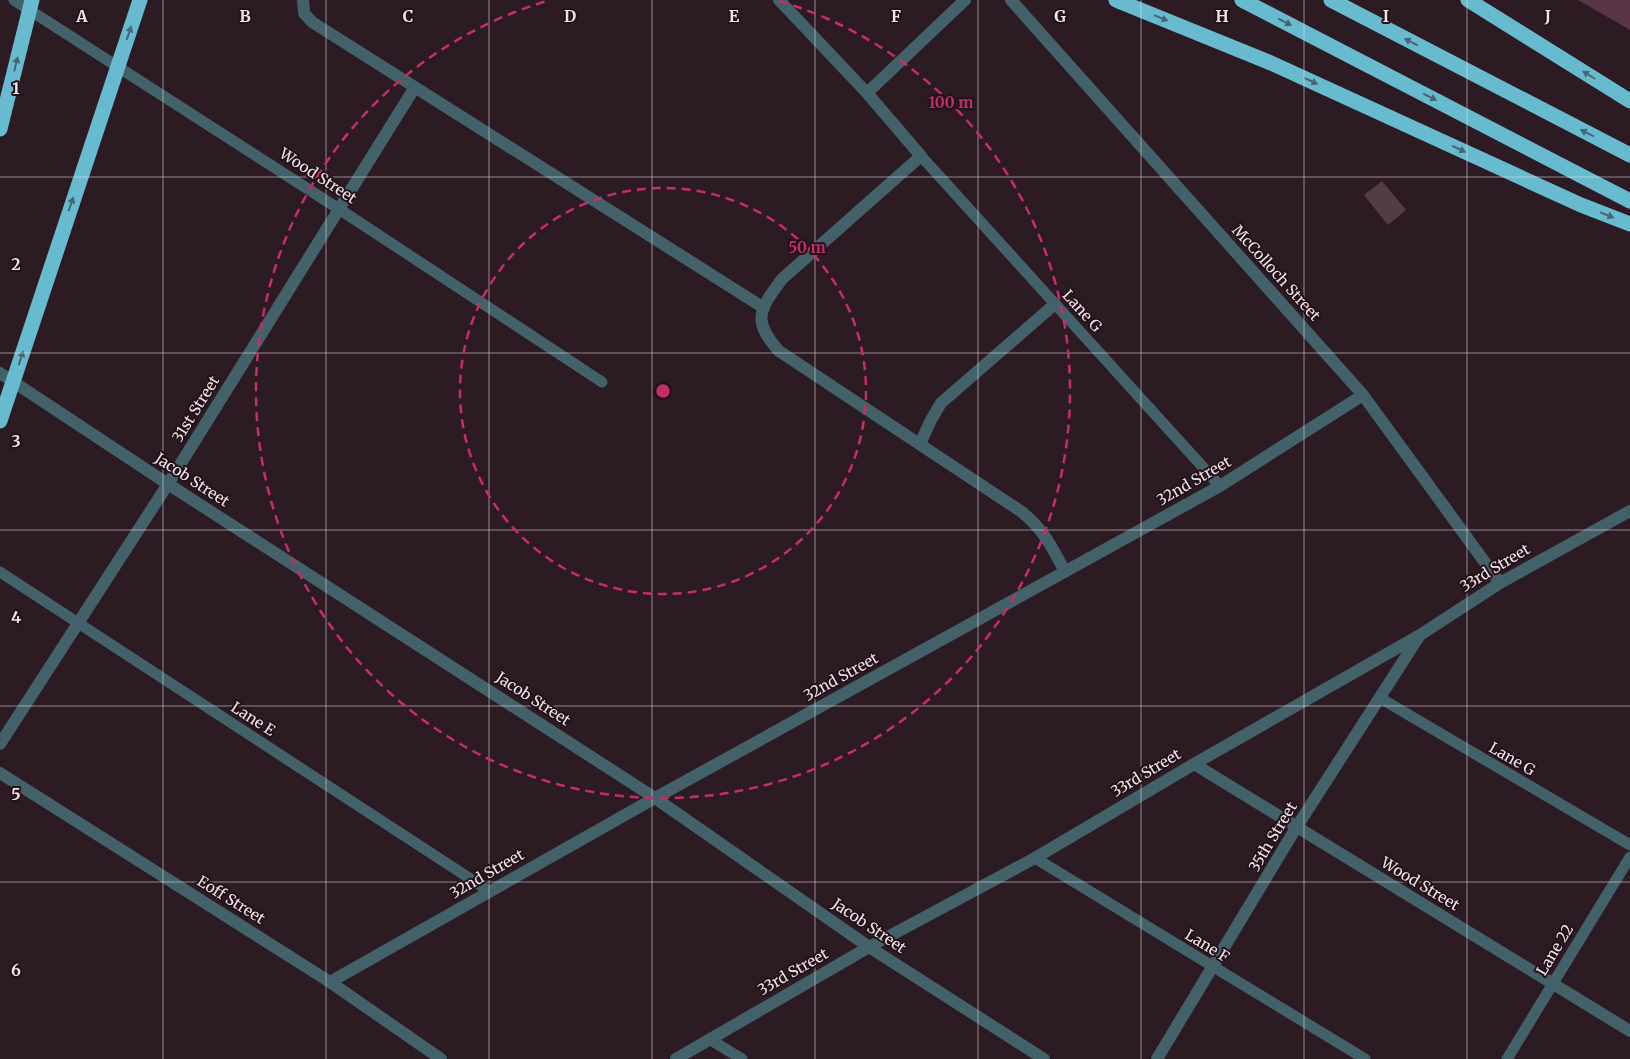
<svg xmlns="http://www.w3.org/2000/svg" width="1630" height="1059" font-family="Merriweather,serif">
	<rect width="100%" height="100%" fill="#2d1b24"/>
	<path fill="#593346" d="M1578,0H1630V30Z"/>
	<path fill="#523d47" d="M1382,181L1406,210L1388,225L1364,195Z"/>
	<g fill="none" stroke-linecap="round" stroke-linejoin="round">
		<path stroke="#426169" stroke-width="11" d="M14,0L339,209L602,382
			M921,156L1220,486
			M0,572L489,891
			M1380,698L1630,845
			M1035,858L1365,1059
			M709,1039L742,1059
			M1507,1059L1630,857"/>
		<path stroke="#426169" stroke-width="12" d="M303,0L304,13L312,22L764,308
			M779,0L867,93L921,156L782,279C760,309 751,320 779,351L1022,512C1044,530 1052,547 1065,572
			M1011,0L1363,395L1500,583
			M867,93L965,0
			M920,444L931,420L941,403L1055,304
			M0,744L168,484L415,87
			M1194,764L1630,1031
			M0,773L330,982L441,1059
			M330,982L655,798L1220,486L1363,395
			M676,1059L869,947L1035,858L1194,764L1420,635L1500,583L1630,511
			M1157,1059L1296,828L1418,638"/>
		<path stroke="#426169" stroke-width="12" d="M0,373L168,484L655,798L869,947L1044,1059"/>
		<path stroke="#68bace" stroke-width="15" d="M1116,0L1271,63L1581,205L1630,224
			M1242,0L1630,201
			M1331,0L1630,155
			M1468,0L1630,101"/>
		<path stroke="#68bace" stroke-width="15" d="M0,129L32,0
			M0,421L140,0"/>
	</g>
	<defs><path id="oneway-solid" d="M-6-.8H1V-3.2L6.5 0L1 3.2V.8H-6Z" transform="scale(1.25)"/></defs>
	<g fill="#466674">
		<use href="#oneway-solid" transform="translate(1161 18) rotate(22)"/>
		<use href="#oneway-solid" transform="translate(1285 22) rotate(27)"/>
		<use href="#oneway-solid" transform="translate(129 33) rotate(-71)"/>
		<use href="#oneway-solid" transform="translate(1411 42) rotate(-153)"/>
		<use href="#oneway-solid" transform="translate(16 64) rotate(-76)"/>
		<use href="#oneway-solid" transform="translate(1589 75) rotate(-148)"/>
		<use href="#oneway-solid" transform="translate(1311 81) rotate(25)"/>
		<use href="#oneway-solid" transform="translate(1430 97) rotate(27)"/>
		<use href="#oneway-solid" transform="translate(1587 133) rotate(-153)"/>
		<use href="#oneway-solid" transform="translate(1459 149) rotate(25)"/>
		<use href="#oneway-solid" transform="translate(71 204) rotate(-71)"/>
		<use href="#oneway-solid" transform="translate(1607 215) rotate(21)"/>
		<use href="#oneway-solid" transform="translate(21 358) rotate(-72)"/>
	</g>
	<path fill="none" stroke="#efe2e8" stroke-width="1" stroke-opacity="0.55" d="M163,0V1059M326,0V1059M489,0V1059M652,0V1059M815,0V1059M978,0V1059M1141,0V1059M1304,0V1059M1467,0V1059M0,177H1630M0,353H1630M0,530H1630M0,706H1630M0,882H1630"/>
	<g fill="none" stroke="#c62c69" stroke-width="2.5" stroke-dasharray="9 6">
		<circle cx="663" cy="391" r="203"/>
		<path d="M779 1A407 407 0 1 1 547 1"/>
	</g>
	<g text-anchor="middle" stroke-width="4" stroke-linejoin="round" paint-order="stroke">
		<g font-size="15" fill="#efe2e8" stroke="#23121a">
			<text transform="translate(318 176) rotate(33)" y="5">Wood Street</text>
			<text transform="translate(1276 273) rotate(48)" y="5">McColloch Street</text>
			<text transform="translate(1082 311) rotate(48)" y="5">Lane G</text>
			<text transform="translate(196 409) rotate(-58)" y="5">31st Street</text>
			<text transform="translate(192 480) rotate(33)" y="5">Jacob Street</text>
			<text transform="translate(1194 481) rotate(-30)" y="5">32nd Street</text>
			<text transform="translate(1495 568) rotate(-31)" y="5">33rd Street</text>
			<text transform="translate(841 677) rotate(-29)" y="5">32nd Street</text>
			<text transform="translate(533 699) rotate(33)" y="5">Jacob Street</text>
			<text transform="translate(253 719) rotate(33)" y="5">Lane E</text>
			<text transform="translate(1512 759) rotate(30)" y="5">Lane G</text>
			<text transform="translate(1146 773) rotate(-31)" y="5">33rd Street</text>
			<text transform="translate(1273 837) rotate(-59)" y="5">35th Street</text>
			<text transform="translate(487 874) rotate(-30)" y="5">32nd Street</text>
			<text transform="translate(1420 884) rotate(31)" y="5">Wood Street</text>
			<text transform="translate(231 900) rotate(32)" y="5">Eoff Street</text>
			<text transform="translate(869 926) rotate(34)" y="5">Jacob Street</text>
			<text transform="translate(1207 946) rotate(31)" y="5">Lane F</text>
			<text transform="translate(1555 950) rotate(-59)" y="5">Lane 22</text>
			<text transform="translate(793 972) rotate(-30)" y="5">33rd Street</text>
		</g>
	</g>
	<g font-size="16" text-anchor="middle" font-weight="bold" fill="#efe2e8" stroke="#23121a" stroke-width="4" stroke-linejoin="round" paint-order="stroke">
		<text x="82" y="22">A</text>
		<text x="245" y="22">B</text>
		<text x="408" y="22">C</text>
		<text x="570" y="22">D</text>
		<text x="734" y="22">E</text>
		<text x="896" y="22">F</text>
		<text x="1060" y="22">G</text>
		<text x="1222" y="22">H</text>
		<text x="1386" y="22">I</text>
		<text x="1548" y="22">J</text>
		<text x="16" y="94">1</text>
		<text x="16" y="270">2</text>
		<text x="16" y="447">3</text>
		<text x="16" y="623">4</text>
		<text x="16" y="800">5</text>
		<text x="16" y="976">6</text>
	</g>
	<circle cx="663" cy="391" r="8" fill="#c62c69" stroke="#23121a" stroke-width="2.5"/>
	<g font-size="15" text-anchor="middle" font-weight="bold" fill="#c62c69" stroke="#23121a" stroke-width="4" stroke-linejoin="round" paint-order="stroke">
		<text x="951" y="108">100 m</text>
		<text x="807" y="253">50 m</text>
	</g>
</svg>
